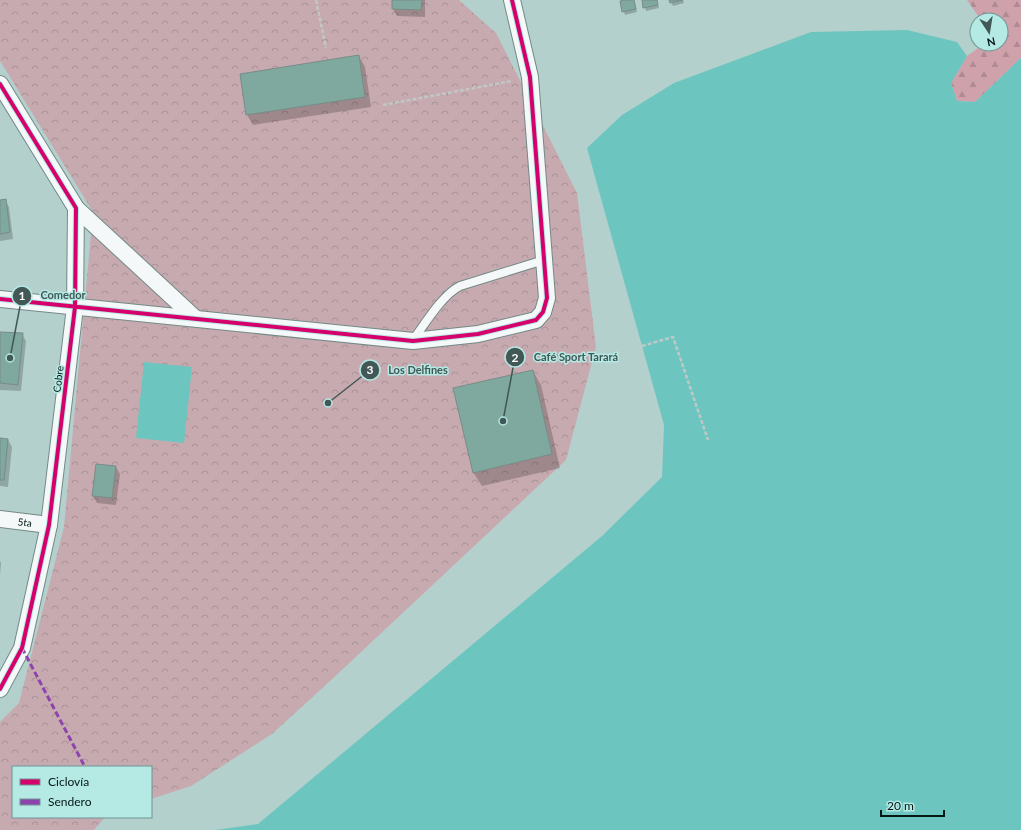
<svg xmlns="http://www.w3.org/2000/svg" width="1021" height="830" font-family="Lato,sans-serif">
	<defs>
		<pattern id="forest-firs" width="22" height="20" patternUnits="userSpaceOnUse"><rect width="22" height="20" fill="#cea1ab"/><path d="M5 1l3.5 6h-7zM16 11l3.5 6h-7z" fill="#af8a92"/></pattern>
		<pattern id="park-crowns" width="20" height="18" patternUnits="userSpaceOnUse"><rect width="20" height="18" fill="#c7aab0"/><path d="M2 6a3 3 0 1 1 6 0M12 15a3 3 0 1 1 6 0" fill="none" stroke="#a99297"/></pattern>
	</defs>
	<rect width="100%" height="100%" fill="#b4d0cd"/>
	<path fill="url(#forest-firs)" d="M967,0H1021V58L975,102L957,101L951,83L967,56L981,46L982,44H1001V20H981Z"/>
	<path fill="url(#park-crowns)" d="M0,0H459L496,33L577,193L596,347L566,460L329,682L272,734L191,786L151,799V767H13V817H105L94,830H0V722L19,703L64,527L93,212L0,61Z"/>
	<path fill="#6cc6bf" d="M907,30L957,42L967,56L951,83L957,101L975,102L1021,58V830H215L258,824L602,536L662,477L664,425L587,148L622,115L674,83L811,32Z
		M144,362L192,367L184,443L136,438Z"/>
	<path fill="#0003" d="M393,0H425V17L397,16L393,9Z
		M629,0H634L637,12L625,15L621,2Z
		M643,0H657L659,8L646,11Z
		M670,0H683L684,3L673,6Z
		M359,56L365,67L371,107L253,125L247,115Z
		M5,200L9,207L13,239L0,241V201Z
		M0,333L22,334L26,341L21,391L0,390Z
		M533,371L541,385L560,468L482,486L473,472Z
		M0,439L8,440L12,447L8,487L0,486Z
		M116,467L120,474L116,505L97,503L93,496Z
		M0,561L1,563L0,576Z"/>
	<path fill="#7fa89e" stroke="#788c88" d="M392,0H422L421,10L392,9Z
		M624,0H634L636,9L622,12L620,1Z
		M642,0H657L658,5L643,8Z
		M669,0H683L670,3Z
		M359,55L365,97L246,115L240,74Z
		M6,199L10,232L0,234V200Z
		M0,332L23,333L18,385L0,383Z
		M533,370L552,454L473,473L453,388Z
		M0,438L8,439L4,480H0Z
		M96,464L116,466L112,498L92,496Z"/>
	<g fill="none" stroke-linecap="round" stroke-linejoin="round">
		<defs>
			<path id="service" d="M413,340C425,324 442,295 460,286L544,260"/>
			<g id="minor">
				<path d="M0,84L76,208L75,307L49,525L22,648L0,689"/>
				<path d="M76,208L195,318"/>
				<path d="M0,299L413,341L478,334L536,320L543,312L547,298L530,77L512,0"/>
				<path id="s1" d="M0,519L49,525"/>
			</g>
		</defs>
		<use href="#service" stroke="#738a87" stroke-width="10"/>
		<use href="#minor" stroke="#738a87" stroke-width="18"/>
		<path stroke="#c0c8c7" stroke-width="2.5" stroke-dasharray="4 2" stroke-linecap="butt" d="M316,0L326,48
			M383,105L512,81
			M642,346L673,337L708,440"/>
		<use href="#service" stroke="#f4f8f8" stroke-width="8"/>
		<use href="#minor" stroke="#f4f8f8" stroke-width="16"/>
		<path stroke="#8e44ad" stroke-width="3" stroke-dasharray="6 3" stroke-linecap="butt" d="M22,648L85,767"/>
		<defs>
			<path id="cycleway" d="M0,84L76,208L75,307L49,525L22,648L0,689
				M0,299L413,341L478,334L536,320L543,312L547,298L530,77L512,0"/>
		</defs>
		<use href="#cycleway" stroke="#b5e9e4" stroke-width="6"/>
		<use href="#cycleway" stroke="#d6006c" stroke-width="4"/>
	</g>
	<g text-anchor="middle" stroke-width="3" stroke-linejoin="round" paint-order="stroke">
		<g font-size="10" fill="#041816" stroke="#b5e9e4">
			<text transform="translate(58 379) rotate(-83)" y="4">Cobre</text>
			<text dy="4" stroke="none"><textPath href="#s1" startOffset="25">5ta</textPath></text>
		</g>
	</g>
	<path fill="none" stroke="#425856" stroke-width="1.5" d="M10 358L22 296M503 421L515 357M328 403L370 370"/>
	<g fill="#425856" stroke="#b5e9e4" stroke-width="1.5">
		<circle cx="10" cy="358" r="4"/>
		<circle cx="503" cy="421" r="4"/>
		<circle cx="328" cy="403" r="4"/>
		<circle cx="22" cy="296" r="10"/>
		<circle cx="515" cy="357" r="10"/>
		<circle cx="370" cy="370" r="10"/>
	</g>
	<g font-size="12" text-anchor="middle" font-weight="bold" fill="#fff">
		<text x="22" y="300">1</text>
		<text x="515" y="362">2</text>
		<text x="370" y="374">3</text>
	</g>
	<g font-size="11" text-anchor="middle" font-weight="bold" fill="#425856" stroke="#b5e9e4" stroke-width="3" stroke-linejoin="round" paint-order="stroke">
		<text x="63" y="299">Comedor</text>
		<text x="576" y="361">Café Sport Tarará</text>
		<text x="418" y="374">Los Delfines</text>
	</g>
	<rect x="12" y="766" width="140" height="52" fill="#b5e9e4" stroke="#6e9592"/>
	<rect x="20" y="779" width="20" height="6" fill="#d6006c" stroke="#6e9592"/>
	<text x="48" y="786" font-size="12" fill="#041816">Ciclovía</text>
	<rect x="20" y="799" width="20" height="6" fill="#8e44ad" stroke="#6e9592"/>
	<text x="48" y="806" font-size="12" fill="#041816">Sendero</text>
	<g transform="translate(989 32) rotate(168)"><circle r="19" fill="#b5e9e4" stroke="#6e9592"/>
	<path d="M0-3L7 15L0 10L-7 15Z" fill="#425856"/>
	<text y="-6" font-size="11" font-weight="bold" text-anchor="middle" fill="#041816">N</text>
	</g>
	<path d="M881 810v6h63v-6" fill="none" stroke="#041816" stroke-width="2"/>
	<text x="887" y="810" font-size="12" fill="#041816" stroke="#b5e9e4" stroke-width="3" paint-order="stroke">20 m</text>
</svg>
